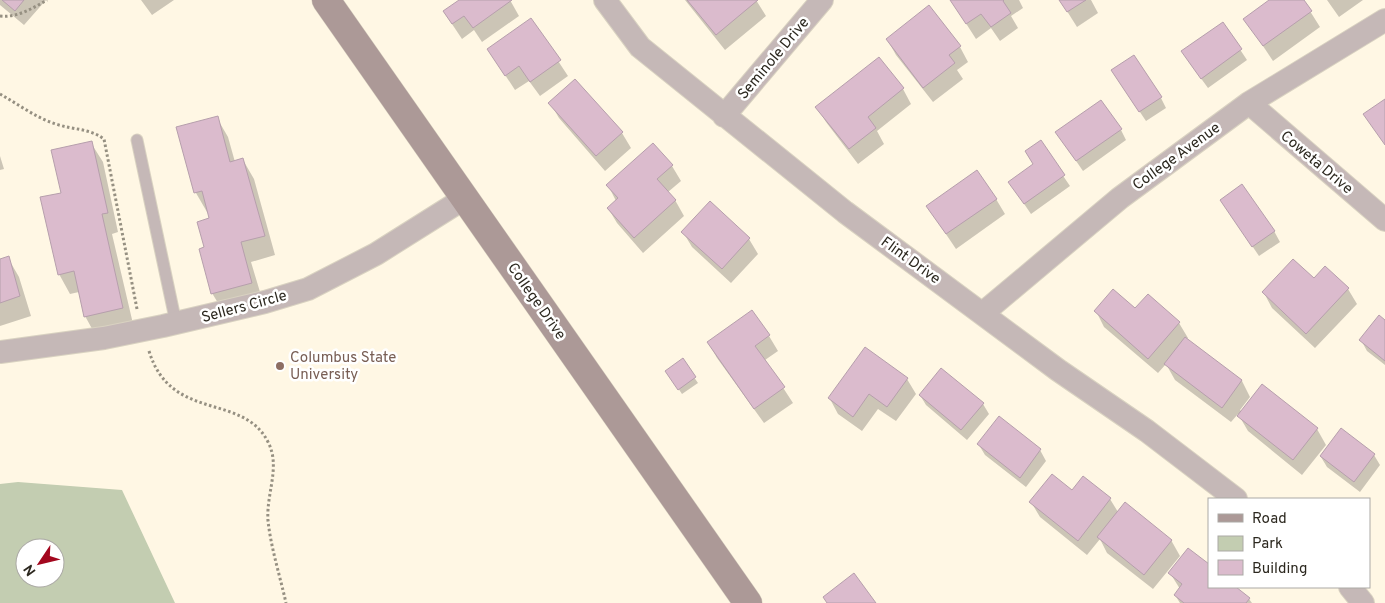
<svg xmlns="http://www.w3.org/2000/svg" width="1385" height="603" font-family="Overpass,sans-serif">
	<rect width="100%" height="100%" fill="#fff7e4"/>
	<path fill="#c3cdb1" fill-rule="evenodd" d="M18,482L122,490L175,603H0V484ZM25,548H55V578H25Z"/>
	<path fill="#0003" d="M0,0H46L24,25L0,5Z
		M141,0H174L152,15Z
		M461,0H510L519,16L482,42L474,30L462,39L444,12Z
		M685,0H756L766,16L725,50Z
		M951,0H1019L1023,8L1011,16L1018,28L1000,41L991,28L976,39Z
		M1060,0H1091L1098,13L1077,27Z
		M1271,0H1303L1320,27L1273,61L1245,19Z
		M1327,0H1363L1339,17Z
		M531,20L568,76L540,96L529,81L515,90L488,49Z
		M1223,24L1247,60L1208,88L1189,62Z
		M887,39L960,47L968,62L957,70L963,79L933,102L896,55Z
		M1119,81L1161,98L1166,108L1146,121Z
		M903,89L911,104L877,131L884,144L858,164L826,122L817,107Z
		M550,103L622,133L631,148L605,171L559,118Z
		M217,118L228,137L235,162L243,160L254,179L275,255L251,262L263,302L224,313L212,293L206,248L211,219L209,212H207L196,193L178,128Z
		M1121,130L1126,140L1083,171L1063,142Z
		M1040,142L1070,186L1031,214L1016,192L1034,165Z
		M91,143L103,162L118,232L112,234L134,328L96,336L85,316L79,292L70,294L59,274L62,194Z
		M0,156L4,169L0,170Z
		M672,166L681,181L668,192L675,200L684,216L643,253L617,223L608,208L616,201L608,185Z
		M996,199L1005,214L956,249L927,206Z
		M1221,200L1274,231L1280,242L1259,256Z
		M683,232L749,239L758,254L731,283L692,247Z
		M8,258L19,277L31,316L0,326V260Z
		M1314,280L1348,289L1357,304L1315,348L1272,308L1264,293Z
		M1148,296L1179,323L1188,338L1186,340L1242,381L1250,397L1240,410L1242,412L1262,386L1317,429L1326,445L1302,475L1248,431L1238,414L1231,422L1175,380L1166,364L1158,373L1104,327L1096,311L1136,310Z
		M1385,321V365L1367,351L1361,340Z
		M769,336L778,351L765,360L793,403L764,423L717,358L708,342Z
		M682,360L698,383L682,394L670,376Z
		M907,379L916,394L896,421L878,409L862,431L838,414L830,399Z
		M920,395L983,404L989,414L967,440L926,405Z
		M999,418L1040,450L1046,461L1026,487L985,455L979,445Z
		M1374,455L1380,465L1360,492L1327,467L1321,457Z
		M1083,477L1110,499L1118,512L1171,540L1180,556L1153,589L1107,553L1100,539L1087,555L1040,517L1031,502L1072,492Z
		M1170,573L1209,587H1234L1249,599L1252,603H1180L1175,595L1180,589Z"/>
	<path fill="#dbbbcd" stroke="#b69fac" d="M2,0H24L15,11Z
		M459,0H512L473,28L464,16L452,24L443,11Z
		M687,0H758L716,35Z
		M950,0H1004L1003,1L1011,13L991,27L981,14L966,24Z
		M1059,0H1086L1067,12Z
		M1269,0H1304L1312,11L1263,46L1243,19Z
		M929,5L961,46L949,55L955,63L923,88L886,39Z
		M531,18L561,60L530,82L519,66L505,76L487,49Z
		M1223,22L1242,49L1201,79L1181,51Z
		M1134,55L1162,97L1139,112L1111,70Z
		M879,57L904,88L868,117L876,128L849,149L815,107Z
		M575,79L623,132L596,156L548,103Z
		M1385,99V145L1363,114Z
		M1101,100L1122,129L1076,161L1055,132Z
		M218,116L230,162L243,158L265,236L241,242L252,283L211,294L199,249L204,247L197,222L209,218L202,191L194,193L176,127Z
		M1041,140L1065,175L1024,204L1008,182L1033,164L1025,151Z
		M92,141L108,213L102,214L123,308L84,317L74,271L58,275L40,197L61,193L51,150Z
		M653,143L673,165L657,179L676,200L634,238L607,208L618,198L606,185Z
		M977,170L997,199L946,234L926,206Z
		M1242,184L1275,231L1252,247L1220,200Z
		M710,201L750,238L722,269L681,232Z
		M9,256L20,296L0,303V259Z
		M1293,259L1314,278L1325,266L1349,288L1306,334L1262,292Z
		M1113,289L1135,308L1148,294L1180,322L1148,359L1094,311Z
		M752,310L770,335L755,346L785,387L754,409L707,342Z
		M1379,315L1385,320V361L1359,340Z
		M1185,337L1242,380L1222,408L1164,364Z
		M865,347L908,378L887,407L869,394L853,417L828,398Z
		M683,358L696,377L678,390L665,371Z
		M941,368L984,403L961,430L919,395Z
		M1262,384L1318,428L1293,460L1237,416Z
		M999,416L1041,449L1020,478L977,444Z
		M1341,428L1375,454L1354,482L1320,456Z
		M1052,474L1072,490L1083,476L1111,498L1078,541L1029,502Z
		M1125,502L1172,540L1144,575L1097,537Z
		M1188,548L1209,564V587H1236L1250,598L1246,603H1184L1174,595L1182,584L1168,573Z
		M854,573L876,603H827L823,597Z"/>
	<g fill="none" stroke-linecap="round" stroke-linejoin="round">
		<defs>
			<path id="lane" d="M137,140L176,323"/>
			<path id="street" d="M605,0L640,47L845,212L1058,370L1147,431L1236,499
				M1249,103L1385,220
				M724,116L822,0
				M983,313L1120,198L1249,103L1385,20
				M0,352L104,338L163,326L265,302L308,289L376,254L465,198
				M1350,587L1363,603"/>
			<path id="secondary" d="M326,0L748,603"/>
		</defs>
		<use href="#lane" stroke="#d9d2c1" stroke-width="13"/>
		<use href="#street" stroke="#d9d2c1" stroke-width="24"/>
		<use href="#secondary" stroke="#d9d2c1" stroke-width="29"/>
		<path stroke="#969082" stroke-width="3" stroke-dasharray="2.5 2.5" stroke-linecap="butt" d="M0,16C17,18 33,8 47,0
			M0,94C18,104 36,118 56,124C73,130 89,128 104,139L137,309
			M149,351C171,423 243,392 268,442C281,467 266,493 268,521C271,548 280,576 286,603"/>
		<use href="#lane" stroke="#c5b8b7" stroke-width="11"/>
		<use href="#street" stroke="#c5b8b7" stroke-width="22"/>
		<use href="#secondary" stroke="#ac9997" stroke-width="28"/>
	</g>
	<circle fill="#8d6e63" stroke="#fff" stroke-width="2" cx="280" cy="366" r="5"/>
	<g text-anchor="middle" stroke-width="5" stroke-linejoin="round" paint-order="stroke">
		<g font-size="15" fill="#2c281f" stroke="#fff">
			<text transform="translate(773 58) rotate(-50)" y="5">Seminole Drive</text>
			<text transform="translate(1176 156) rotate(-36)" y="5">College Avenue</text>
			<text transform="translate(1317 162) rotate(40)" y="5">Coweta Drive</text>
			<text transform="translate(911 260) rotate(36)" y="5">Flint Drive</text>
			<text transform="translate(537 301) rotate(55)" y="5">College Drive</text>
			<text transform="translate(244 306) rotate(-15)" y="5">Sellers Circle</text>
		</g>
		<g font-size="15" fill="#785e54" stroke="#fff" text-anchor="start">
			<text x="290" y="362">Columbus State<tspan x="290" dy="17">University</tspan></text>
		</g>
	</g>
	<rect x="1208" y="498" width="162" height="90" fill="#ffffff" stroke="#aba9a5"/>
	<rect x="1218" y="514" width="25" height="8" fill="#ac9997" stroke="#aba9a5"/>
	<text x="1252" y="523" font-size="15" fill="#2c281f">Road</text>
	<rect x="1218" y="536" width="25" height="15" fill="#c3cdb1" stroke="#aba9a5"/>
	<text x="1252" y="548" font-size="15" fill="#2c281f">Park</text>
	<rect x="1218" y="560" width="25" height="15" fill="#dbbbcd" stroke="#aba9a5"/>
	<text x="1252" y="573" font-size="15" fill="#2c281f">Building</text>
	<g transform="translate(40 563) rotate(235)"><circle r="24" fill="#ffffff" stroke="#aba9a5"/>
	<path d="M0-4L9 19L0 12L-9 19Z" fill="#a3071e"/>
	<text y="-8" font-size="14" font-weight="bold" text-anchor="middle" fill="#2c281f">N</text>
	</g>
</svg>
